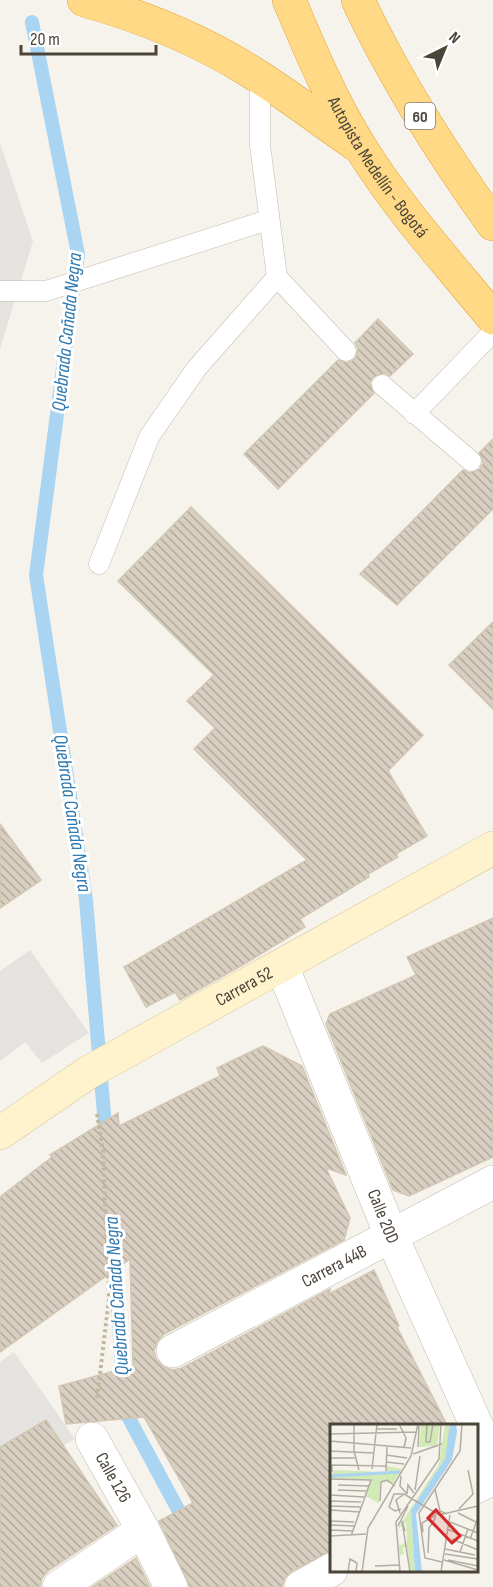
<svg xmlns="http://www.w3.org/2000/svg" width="493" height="1587" font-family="'Sofia Sans Condensed',sans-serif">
	<defs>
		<pattern id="building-back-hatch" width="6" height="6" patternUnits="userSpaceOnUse" patternTransform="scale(1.5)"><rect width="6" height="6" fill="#d8cfc1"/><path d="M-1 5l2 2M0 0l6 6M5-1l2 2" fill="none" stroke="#b1aa9e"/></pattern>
	</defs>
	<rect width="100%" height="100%" fill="#f6f3ec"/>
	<path fill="#e5e3e0" d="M0,143L33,241L0,349Z
		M30,950L89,1033L42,1063L25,1042L0,1061V971Z
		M14,1352L75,1439L0,1481V1362Z"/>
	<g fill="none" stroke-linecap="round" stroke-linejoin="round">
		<path stroke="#a9d4f2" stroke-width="14" d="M32,22L78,254L36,575L86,900L106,1138
			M114,1253L125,1411L187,1526"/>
	</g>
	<path fill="url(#building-back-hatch)" stroke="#d3c7b4" stroke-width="1.5" d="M378,319L413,354L390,376L384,373L373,377L370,383L374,393L278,489L244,454L338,360L348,363L355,359L358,349L355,343Z
		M493,439V509L397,605L360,574L463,470L469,473L480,469L483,463L479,453Z
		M191,507L423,735L388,771L427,836L396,854L398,857L368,874L369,877L300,919L305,927L246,963L180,1000L175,992L146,1007L124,967L307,860L194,749L215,728L187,701L214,675L118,581Z
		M493,622V709L449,665Z
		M0,824L41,880L0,908Z
		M493,918V1157L409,1196L393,1190L326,1024L330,1014L416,975L407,957Z
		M263,1046L302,1066L346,1175L326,1168L350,1218L344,1240L164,1334L157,1342L154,1351L156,1359L164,1367L173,1370L182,1368L330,1289L329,1294L374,1270L399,1326L397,1327L447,1425H331V1551L292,1571L285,1578L282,1587H190L159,1521L193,1503L144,1417L66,1424L59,1386L133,1366L130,1259L0,1352V1197L52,1157L50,1155L118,1113L119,1126L220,1076L217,1068Z
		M46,1420L117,1525L48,1571L42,1578L40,1587H0V1447Z
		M136,1558L150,1587H92Z"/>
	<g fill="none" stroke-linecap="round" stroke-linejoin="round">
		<defs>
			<path id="service" d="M260,79V145L277,277L346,351
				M0,291H46L268,220
				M382,385L471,461
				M414,414L493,332
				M99,564L149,437L196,369L277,277"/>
			<g id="minor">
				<path id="s1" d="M282,966L391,1235L493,1462"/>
				<path id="s2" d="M173,1351L493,1182"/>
				<path id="s3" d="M92,1439L143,1530L171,1587"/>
				<path d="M476,1487L493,1478"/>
				<path d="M59,1587L143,1530"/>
				<path d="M301,1587L331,1570"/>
			</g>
			<g id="secondary">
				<path id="s4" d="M0,1133L89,1072L493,848"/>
			</g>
			<g id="trunk">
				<path d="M84,0C141,16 198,39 248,70C286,93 321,121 358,146"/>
				<path id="s5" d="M289,0C310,50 332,102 361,148C398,208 448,263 493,318"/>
				<path d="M358,0C395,80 442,153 493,224"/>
			</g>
		</defs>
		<use href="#service" stroke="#c2bbae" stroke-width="21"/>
		<use href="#minor" stroke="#c2bbae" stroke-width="34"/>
		<use href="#secondary" stroke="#d6c79b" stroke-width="34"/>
		<use href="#trunk" stroke="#e0a43c" stroke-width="34"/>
		<path stroke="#c4b79f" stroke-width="4" stroke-dasharray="3 3" stroke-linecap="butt" d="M97,1114L103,1151L109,1298L97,1399"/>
		<use href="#service" stroke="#fff" stroke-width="20"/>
		<use href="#minor" stroke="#fff" stroke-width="33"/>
		<use href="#secondary" stroke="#fff3cd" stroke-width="33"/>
		<use href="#trunk" stroke="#ffd985" stroke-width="33"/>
	</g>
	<g text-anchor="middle" stroke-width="6" stroke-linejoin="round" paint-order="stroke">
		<rect fill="#fff" stroke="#817c74" stroke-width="1.5" x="405" y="103" width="30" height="26" rx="4.5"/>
		<g font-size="16" font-weight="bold" fill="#4b4439">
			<text x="420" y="122">60</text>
		</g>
		<g font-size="18" fill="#4b4439" stroke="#fff">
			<text dy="6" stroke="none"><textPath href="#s5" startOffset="190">Autopista Medellín - Bogotá</textPath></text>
			<text dy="6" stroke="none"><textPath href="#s4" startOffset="285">Carrera 52</textPath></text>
			<text dy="6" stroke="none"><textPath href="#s1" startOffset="270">Calle 20D</textPath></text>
			<text dy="6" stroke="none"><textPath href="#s2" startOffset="182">Carrera 44B</textPath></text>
			<text dy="6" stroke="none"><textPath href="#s3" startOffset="44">Calle 126</textPath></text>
		</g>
		<g font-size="20" font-style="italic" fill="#2e7ab2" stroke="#fff">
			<text transform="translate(66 332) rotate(-84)" y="7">Quebrada Cañada Negra</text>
			<text transform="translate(73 813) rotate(81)" y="7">Quebrada Cañada Negra</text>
			<text transform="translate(116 1296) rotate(-94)" y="7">Quebrada Cañada Negra</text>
		</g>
	</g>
	<g transform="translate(330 1424)">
		<rect width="148" height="148" fill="#f6f3ec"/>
		<path d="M91,0H110L107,22L89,23ZM115,0H120V8L115,35L81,86L85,148H81L77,123H73L74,130L70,131L68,122L77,118L76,98L67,106L109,40Z" fill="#d2eab5"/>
		<path d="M57,42L72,45L63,59L50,58L49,79L35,72L41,55H0L4,46L56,48Z" fill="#d2eab5"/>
		<path d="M120,0H126L127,8L122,36L86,90L92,148H85L81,86L115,35Z" fill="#a9d4f2"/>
		<path fill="none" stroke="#a9d4f2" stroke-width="3" d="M0,52L70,48"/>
		<path fill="none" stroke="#b2ada4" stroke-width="1.5" d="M24,0V27L29,46M69,0L76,14L74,24M46,5H67M0,10L86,8M0,14V41M0,17L81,24M96,18H100L103,0M96,18L97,0M88,23L89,2M0,27L43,29M83,30L112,20M56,31L77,34M0,34H25M56,38L74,40M42,45L47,0M56,47L57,22M2,48V41L56,42M71,52L70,62L77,70M0,55L41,56L21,112M8,61L39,62M105,65L110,87L117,90M8,66L36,67M85,66L90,32M77,70L78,61L84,69M0,71L34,73M0,77L31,78M50,77L51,58L57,56L65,62M0,82L31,83M71,85L65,87L59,83L64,70H74L109,91L148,82M129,85L143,70L138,46M0,86L30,88M70,89L66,76L73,71M128,89L148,99M0,97L24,98M120,98L148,109M0,101L25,102M68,102L78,82M117,105L148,117M0,106L23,107M75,107L72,97L80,148M93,108L92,99L106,91M0,112L36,110M122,115L148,126M140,115L148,94M115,125L145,131M130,128L138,105M98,129L99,104L106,93M115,130L148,135M114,136L148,146M118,136L148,142M112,138L95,134L89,89L130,27L132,0M45,142L69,141M18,148L20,135L27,139L26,148M32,148L38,104L81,32L88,0M35,148L70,147M70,148L66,98L109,35L111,0M111,148L120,91"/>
		<path fill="#d62828" fill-opacity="0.15" stroke="#d62828" stroke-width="3" d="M106,86L130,112L122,119L98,94Z"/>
		<rect width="148" height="148" fill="none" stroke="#4b4439" stroke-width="3"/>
	</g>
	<g transform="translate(445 48) rotate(43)" stroke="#ffffff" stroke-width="4.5" paint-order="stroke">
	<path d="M0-4.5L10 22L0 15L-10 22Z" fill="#4b4439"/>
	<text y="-9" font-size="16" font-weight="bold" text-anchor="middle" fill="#4b4439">N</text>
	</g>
	<path d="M21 45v9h135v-9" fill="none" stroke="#4b4439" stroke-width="3"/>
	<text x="30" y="45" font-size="18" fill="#4b4439" stroke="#ffffff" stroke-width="4.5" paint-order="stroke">20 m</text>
</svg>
